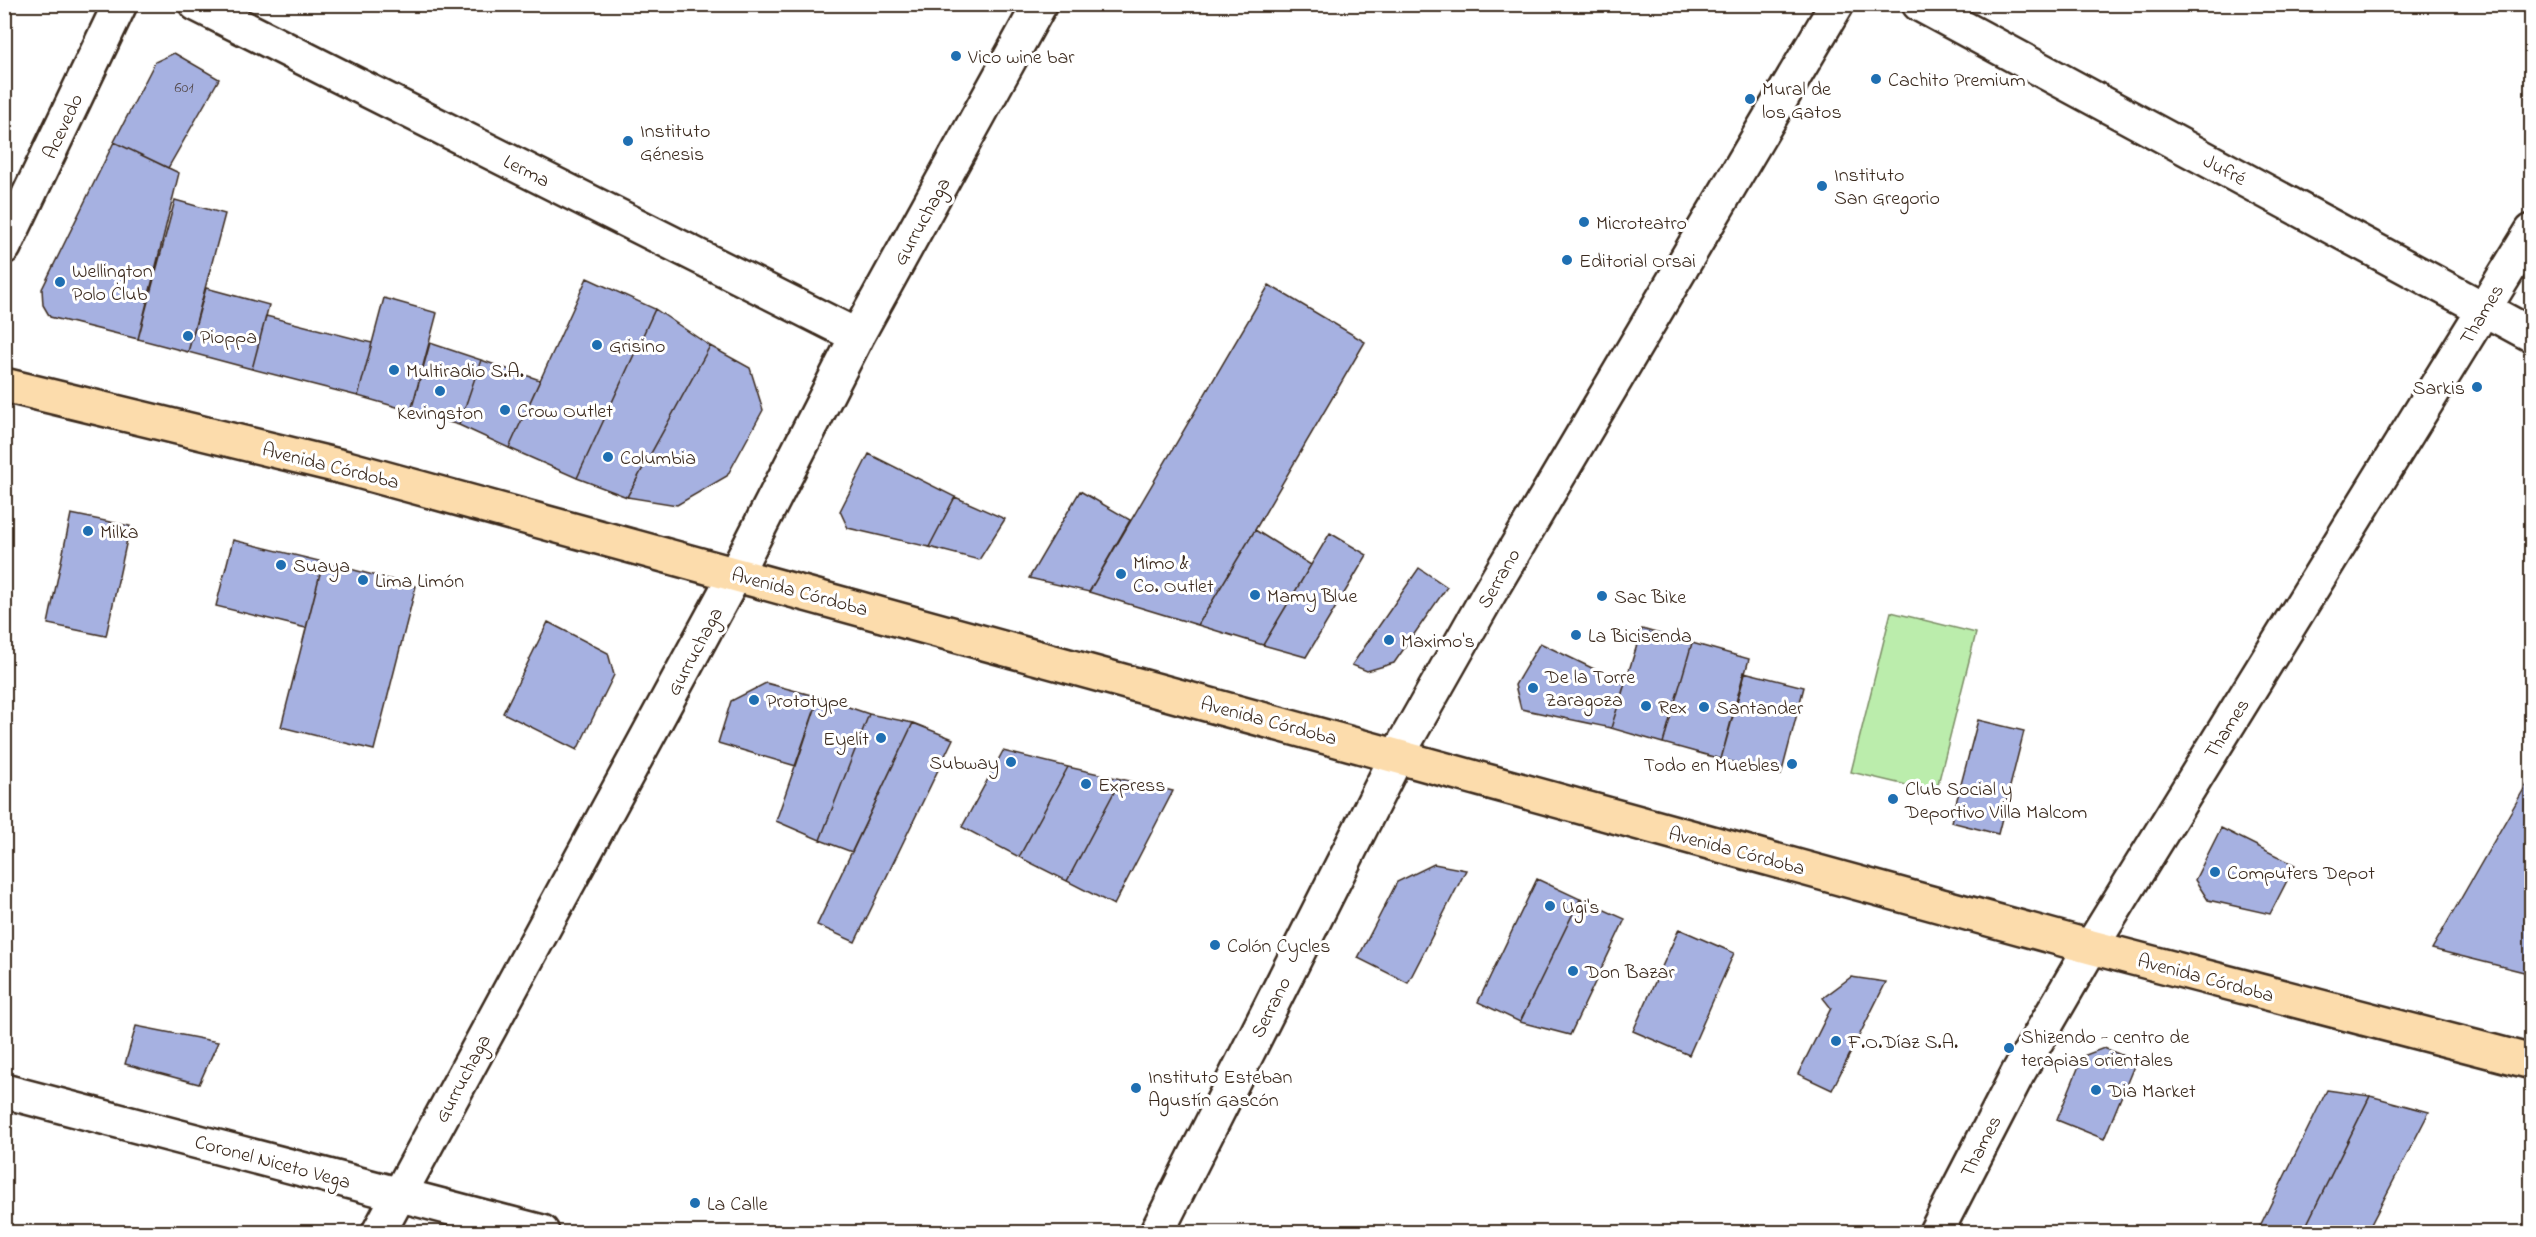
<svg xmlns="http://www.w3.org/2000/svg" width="2536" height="1237" font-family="'Indie Flower',sans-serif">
	<rect width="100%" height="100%" fill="#fff"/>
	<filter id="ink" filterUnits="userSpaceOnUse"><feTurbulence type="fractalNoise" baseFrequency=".0167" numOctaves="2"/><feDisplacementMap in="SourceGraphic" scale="12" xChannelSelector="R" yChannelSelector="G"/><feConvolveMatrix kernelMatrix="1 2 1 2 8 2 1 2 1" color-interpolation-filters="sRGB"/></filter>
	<g filter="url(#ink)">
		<path fill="#bbedac" stroke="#7b8c65" stroke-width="1.5" d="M1891,612L1976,633L1936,792L1851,772Z"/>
		<path fill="#a6b1e1" stroke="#3b2a1e" stroke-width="1.5" d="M174,53L219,79L168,168L114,142L155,62Z
			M114,142L179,173L138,339L50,317L43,305L42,289Z
			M175,200L225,214L188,352L138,339Z
			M587,278L655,309L577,478L509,448Z
			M1269,285L1365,342L1255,530L1198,625L1089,592Z
			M206,288L269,305L252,369L188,352Z
			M384,298L437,313L411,411L358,396Z
			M655,309L710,346L627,497L577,478Z
			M266,316L372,343L358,396L252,369Z
			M430,343L481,360L459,425L411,411Z
			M710,346L750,368L763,410L727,476L677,505L627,497Z
			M481,360L540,380L509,448L459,425Z
			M869,454L955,497L929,547L848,528L840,511Z
			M1080,491L1130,520L1089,592L1029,578Z
			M955,497L1005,519L979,560L929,547Z
			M71,514L130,526L106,636L48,624Z
			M1255,530L1311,565L1263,645L1198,625Z
			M1330,533L1367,555L1306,657L1263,645Z
			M233,540L323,562L306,628L216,606Z
			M323,562L416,586L374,750L281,727Z
			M1419,568L1447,587L1394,663L1367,671L1352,665Z
			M548,622L608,653L614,675L577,750L503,713Z
			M1642,629L1692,643L1663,743L1611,728Z
			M1540,643L1625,684L1611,728L1521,709L1515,685Z
			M1692,643L1749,659L1721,759L1663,743Z
			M1744,672L1804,687L1781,775L1721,759Z
			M766,683L819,697L796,766L718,743L731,701Z
			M819,697L869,714L820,840L776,821Z
			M869,714L913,723L852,852L820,840Z
			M1978,720L2024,731L1998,834L1951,822Z
			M913,723L953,739L855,942L817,925Z
			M1003,751L1068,767L1019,857L962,827Z
			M1068,767L1121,779L1067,881L1019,857Z
			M2532,775V974L2432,949Z
			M1121,779L1173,791L1114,905L1067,881Z
			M2221,828L2295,865L2270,914L2208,900L2195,880Z
			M1434,864L1466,870L1408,983L1358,958L1397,882Z
			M1537,879L1580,899L1520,1022L1478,1002Z
			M1580,899L1625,919L1570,1035L1520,1022Z
			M1679,929L1734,953L1689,1055L1633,1031Z
			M1851,977L1886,982L1832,1090L1798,1074L1831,1008L1823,998Z
			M136,1026L218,1042L199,1084L125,1064Z
			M2104,1048L2136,1061L2104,1139L2057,1120L2083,1056Z
			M2327,1090L2370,1096L2303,1232H2257Z
			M2370,1096L2429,1112L2367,1232H2303Z"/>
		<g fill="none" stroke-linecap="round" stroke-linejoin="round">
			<defs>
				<path id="minor" d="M196,4L857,336
					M1919,4L2532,335
					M4,247L120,4
					M379,1232L736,573L857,336L1040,4
					M1157,1232L1397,756L1487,597L1837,4
					M1936,1232L2018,1073L2091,947L2532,231"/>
				<path id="tertiary" d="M4,1091L542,1232"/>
				<path id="primary" d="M4,385L347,468L2091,947L2532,1062"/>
			</defs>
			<use href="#minor" stroke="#3b2a1e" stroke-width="38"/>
			<use href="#tertiary" stroke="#3b2a1e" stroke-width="38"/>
			<use href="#primary" stroke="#3b2a1e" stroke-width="38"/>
			<use href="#minor" stroke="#fff" stroke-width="33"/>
			<use href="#tertiary" stroke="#fff" stroke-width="33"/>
			<use href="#primary" stroke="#fcdcac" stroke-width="33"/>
		</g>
	</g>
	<g fill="#1f6fb2" stroke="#fff" stroke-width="2">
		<circle cx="956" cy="56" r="6"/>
		<circle cx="1876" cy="79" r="6"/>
		<circle cx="1750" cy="99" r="6"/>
		<circle cx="628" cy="141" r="6"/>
		<circle cx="1822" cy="186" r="6"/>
		<circle cx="1584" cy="222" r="6"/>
		<circle cx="1567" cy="260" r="6"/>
		<circle cx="60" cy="282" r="6"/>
		<circle cx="188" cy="336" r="6"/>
		<circle cx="597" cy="345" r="6"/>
		<circle cx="394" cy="370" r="6"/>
		<circle cx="2477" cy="387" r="6"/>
		<circle cx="440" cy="391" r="6"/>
		<circle cx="505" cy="410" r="6"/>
		<circle cx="608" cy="457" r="6"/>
		<circle cx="88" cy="531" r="6"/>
		<circle cx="281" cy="565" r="6"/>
		<circle cx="1121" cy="574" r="6"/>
		<circle cx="363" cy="580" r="6"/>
		<circle cx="1255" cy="595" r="6"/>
		<circle cx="1602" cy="596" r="6"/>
		<circle cx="1576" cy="635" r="6"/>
		<circle cx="1389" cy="640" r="6"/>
		<circle cx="1533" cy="688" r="6"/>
		<circle cx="754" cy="700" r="6"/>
		<circle cx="1646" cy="706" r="6"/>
		<circle cx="1704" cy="707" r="6"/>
		<circle cx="881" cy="738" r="6"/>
		<circle cx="1011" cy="762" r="6"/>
		<circle cx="1792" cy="764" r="6"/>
		<circle cx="1086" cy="784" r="6"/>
		<circle cx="1893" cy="799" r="6"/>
		<circle cx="2215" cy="872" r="6"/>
		<circle cx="1550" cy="906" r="6"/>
		<circle cx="1215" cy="945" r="6"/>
		<circle cx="1573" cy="971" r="6"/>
		<circle cx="1836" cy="1041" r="6"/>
		<circle cx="2009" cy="1048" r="6"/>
		<circle cx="1136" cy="1088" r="6"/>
		<circle cx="2096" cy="1090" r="6"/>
		<circle cx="695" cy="1203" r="6"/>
	</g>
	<g text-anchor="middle" stroke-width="6" stroke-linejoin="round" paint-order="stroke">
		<g font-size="16" fill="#564c4f">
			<text x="184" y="92">601</text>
		</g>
		<g font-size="20" fill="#3b2a1e" stroke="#fff" text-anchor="start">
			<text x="968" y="63">Vico wine bar</text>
			<text x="1888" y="86">Cachito Premium</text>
			<text x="1762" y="95">Mural de<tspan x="1762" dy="23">los Gatos</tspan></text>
			<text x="640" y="137">Instituto<tspan x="640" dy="23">Génesis</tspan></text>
			<text x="1834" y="181">Instituto<tspan x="1834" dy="23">San Gregorio</tspan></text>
			<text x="1596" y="229">Microteatro</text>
			<text x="1579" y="267">Editorial Orsai</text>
			<text x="72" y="277">Wellington<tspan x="72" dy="23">Polo Club</tspan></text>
			<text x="200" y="343">Pioppa</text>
			<text x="609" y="352">Grisino</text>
			<text x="406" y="377">Multiradio S.A.</text>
			<text x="2465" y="394" text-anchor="end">Sarkis</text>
			<text x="517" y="417">Crow Outlet</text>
			<text x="440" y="419" text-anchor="middle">Kevingston</text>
			<text x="620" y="464">Columbia</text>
			<text x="100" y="538">Milka</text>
			<text x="1133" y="569">Mimo &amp;<tspan x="1133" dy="23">Co. Outlet</tspan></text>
			<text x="293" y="572">Suaya</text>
			<text x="375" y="587">Lima Limón</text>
			<text x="1267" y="602">Mamy Blue</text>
			<text x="1614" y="603">Sac Bike</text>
			<text x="1588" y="642">La Bicisenda</text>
			<text x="1401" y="647">Maximo's</text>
			<text x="1545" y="683">De la Torre<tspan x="1545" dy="23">Zaragoza</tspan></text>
			<text x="766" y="707">Prototype</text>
			<text x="1658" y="713">Rex</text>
			<text x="1716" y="714">Santander</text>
			<text x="869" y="745" text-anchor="end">Eyelit</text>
			<text x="999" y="769" text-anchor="end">Subway</text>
			<text x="1780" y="771" text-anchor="end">Todo en Muebles</text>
			<text x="1098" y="791">Express</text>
			<text x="1905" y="795">Club Social y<tspan x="1905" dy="23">Deportivo Villa Malcom</tspan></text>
			<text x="2227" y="879">Computers Depot</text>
			<text x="1562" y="913">Ugi's</text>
			<text x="1227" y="952">Colón Cycles</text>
			<text x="1585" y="978">Don Bazar</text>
			<text x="2021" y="1043">Shizendo - centro de<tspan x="2021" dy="23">terapias orientales</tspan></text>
			<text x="1848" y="1048">F.O.Díaz S.A.</text>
			<text x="1148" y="1083">Instituto Esteban<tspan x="1148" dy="23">Agustín Gascón</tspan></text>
			<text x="2108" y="1097">Dia Market</text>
			<text x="707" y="1210">La Calle</text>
		</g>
		<g font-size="20" fill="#3b2a1e" stroke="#fff">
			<text transform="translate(62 126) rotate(-65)" y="7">Acevedo</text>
			<text transform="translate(2225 169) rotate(28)" y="7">Jufré</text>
			<text transform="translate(527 170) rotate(27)" y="7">Lerma</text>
			<text transform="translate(921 221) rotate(-61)" y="7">Gurruchaga</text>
			<text transform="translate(2481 314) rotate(-59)" y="7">Thames</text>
			<text transform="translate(331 465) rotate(14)" y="7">Avenida Córdoba</text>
			<text transform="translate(1498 578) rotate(-60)" y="7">Serrano</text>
			<text transform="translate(800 591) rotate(15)" y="7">Avenida Córdoba</text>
			<text transform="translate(694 651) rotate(-62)" y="7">Gurruchaga</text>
			<text transform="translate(1269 720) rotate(15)" y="7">Avenida Córdoba</text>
			<text transform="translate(2226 728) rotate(-58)" y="7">Thames</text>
			<text transform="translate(1737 850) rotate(15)" y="7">Avenida Córdoba</text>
			<text transform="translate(2206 977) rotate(15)" y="7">Avenida Córdoba</text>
			<text transform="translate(1270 1007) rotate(-63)" y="7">Serrano</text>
			<text transform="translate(462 1078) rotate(-62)" y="7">Gurruchaga</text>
			<text transform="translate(1980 1146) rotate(-63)" y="7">Thames</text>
			<text transform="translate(273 1161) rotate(15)" y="7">Coronel Niceto Vega</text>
		</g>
	</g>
	<rect width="2536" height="1237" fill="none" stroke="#fff" stroke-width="24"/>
	<rect x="12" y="12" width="2512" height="1213" fill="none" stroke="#3b2a1e" stroke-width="2" filter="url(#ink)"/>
</svg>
